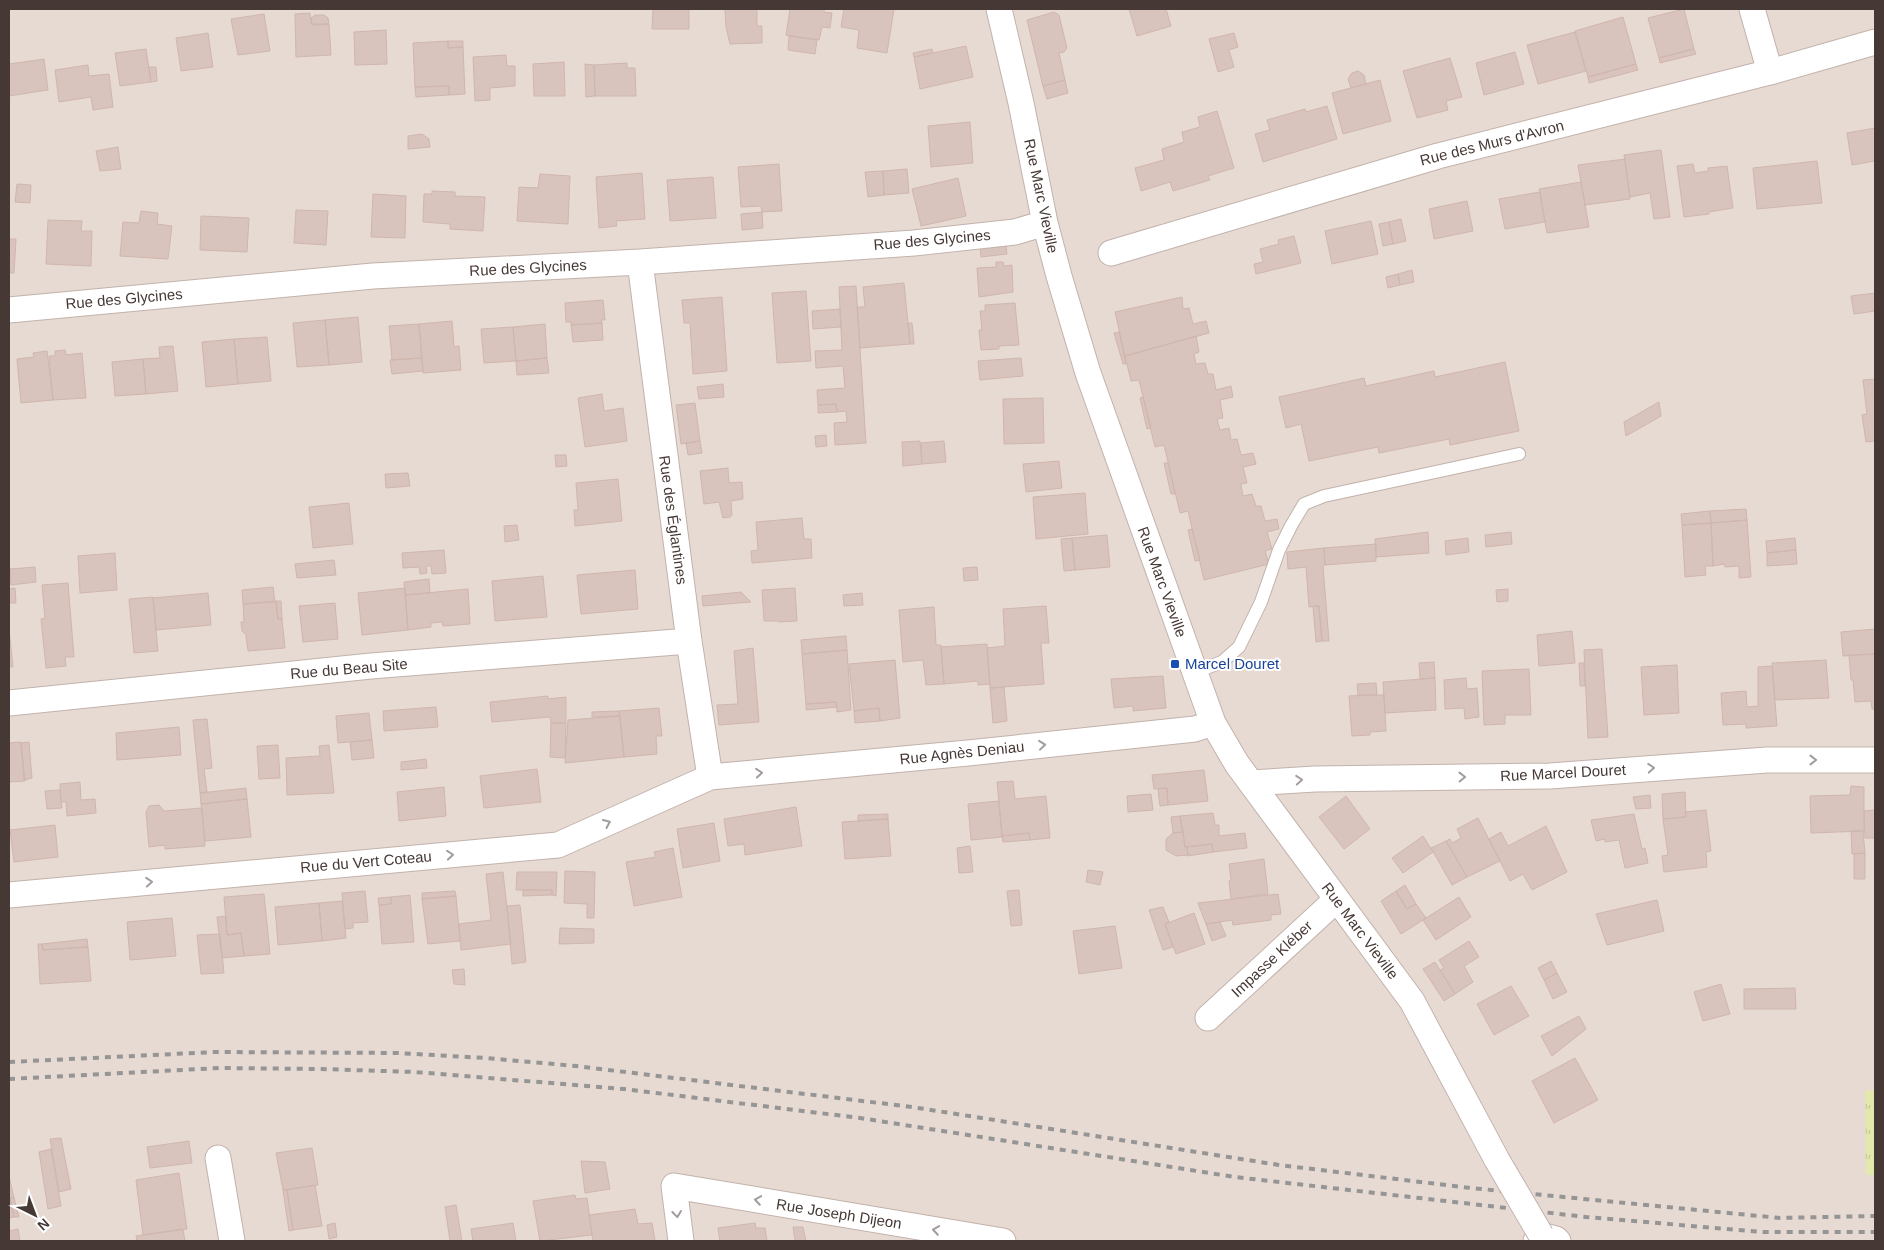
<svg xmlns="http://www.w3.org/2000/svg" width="1884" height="1250" font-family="Arial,sans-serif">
	<defs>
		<pattern id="park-tufts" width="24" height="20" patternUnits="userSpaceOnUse" patternTransform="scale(1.25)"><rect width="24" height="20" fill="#e3e8ad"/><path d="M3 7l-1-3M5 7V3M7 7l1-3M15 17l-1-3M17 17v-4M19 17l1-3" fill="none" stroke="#c4c895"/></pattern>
	</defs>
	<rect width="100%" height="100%" fill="#f3eae5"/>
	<path fill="#e7dad3" d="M9,9H1875V1241H9Z"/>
	<path fill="url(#park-tufts)" d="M1875,1090V1175H1866L1865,1091Z"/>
	<path fill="#d8c4bd" stroke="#d0b6ad" d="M653,9H689V29H652Z
		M725,9H757V26H762V43L730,44L726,27Z
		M790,9H824V12L832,13L830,28L822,27L819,40L786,35Z
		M844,9H894L887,53L857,48L859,30L841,27Z
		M1129,9H1166L1171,26L1137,36Z
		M1684,9L1694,49L1659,58L1648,18Z
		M1054,12L1059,15L1067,48L1064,52L1059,53L1065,80L1043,86L1027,20Z
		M310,13L311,24H329L331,55L296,57L295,14Z
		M264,14L270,51L238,55L231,19Z
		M315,15H324L328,18L329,24L312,25L311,18Z
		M1623,17L1636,64L1588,77L1575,31Z
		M386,30L387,64L355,65L354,32Z
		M1575,32L1586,71L1538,84L1527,45Z
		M208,33L213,67L181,71L176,38Z
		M1234,33L1238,47L1229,50L1234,67L1218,72L1209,39Z
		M789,36L817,40L815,54L788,50Z
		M448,41H463V47L448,48Z
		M448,41V48L463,47L465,94L449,95V86L415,87L413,43Z
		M966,46L973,77L920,89L914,57Z
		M146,49L151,82L120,86L115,53Z
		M932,49L933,53L914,57L913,53Z
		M1694,49L1696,54L1660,63L1659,58Z
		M1515,52L1524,84L1484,95L1476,63Z
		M506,55L507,66H515V86L490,88V100L475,101L473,57Z
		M1450,58L1462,97L1446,101L1448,110L1417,118L1403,71Z
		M44,59L48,90L9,96V64Z
		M564,62L565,96H534L533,64Z
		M627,63V68H635L636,96H595L594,65Z
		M585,64L594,65L595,96L586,97Z
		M1636,64L1638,70L1589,83L1588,77Z
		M88,65L89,76L109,74L113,107L93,110L91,97L59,102L55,70Z
		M149,67H156L157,81L151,82Z
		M1358,71L1364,75L1366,84L1351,88L1348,79L1352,73Z
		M1065,80L1068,93L1047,99L1043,86Z
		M1380,80L1391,121L1343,134L1332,93Z
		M449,86V95L416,97L415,87Z
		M1327,106L1337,139L1263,162L1255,134L1270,130L1267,120L1305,109L1306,112Z
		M1217,111L1234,168L1208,176L1210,180L1173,191L1170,182L1141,191L1135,168L1164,160L1162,149L1184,142L1182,132L1200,127L1198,117Z
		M970,122L973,163L931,167L928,126Z
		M1875,128V161L1852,165L1847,133Z
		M422,134L429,139L430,147L408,149V136Z
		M118,147L121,169L100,171L96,151Z
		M1661,150L1670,217L1654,219L1650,193L1630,197L1624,155Z
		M1625,159L1630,199L1585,205L1578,165Z
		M1817,161L1822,203L1757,209L1753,168Z
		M779,164L782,211L762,212L761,206L741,207L738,167Z
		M1693,164L1695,173L1708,171V168L1727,166L1733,208L1709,212V214L1684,217L1677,166Z
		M907,169L909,193L884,195L883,171Z
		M883,171L884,195L868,197L865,172Z
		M642,173L645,219L616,221L617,226L599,228L596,177Z
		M540,174L570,176L568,224L517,221L519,187L538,188Z
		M713,177L716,218L670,221L667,180Z
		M958,178L966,216L921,226L912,189Z
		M1581,182L1589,227L1547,233L1539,189Z
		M17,184L31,185L30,203L15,202Z
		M432,191L455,192V196L485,197L483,231L450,229V224L423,222L424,194H432Z
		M1540,192L1545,222L1505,229L1499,199Z
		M373,194L406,196L405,238L371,237Z
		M1467,201L1473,231L1434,239L1429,209Z
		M296,210L328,211L326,245L294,243Z
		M141,211L158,213L157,224L172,226L168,259L120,256L123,222L139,223Z
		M762,212L763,228L742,230L741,214Z
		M201,216L249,218L247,252L200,250Z
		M1401,219L1406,241L1393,244L1389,222Z
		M48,220L82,221L81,231H92L91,266L46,264Z
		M1371,221L1378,254L1332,264L1325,231Z
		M1389,222L1393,244L1383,246L1379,224Z
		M1294,236L1301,263L1256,274L1254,264L1263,262L1260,249L1279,244L1278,240Z
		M9,239H16L14,273H9Z
		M1006,245L1007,254L981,257L980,248Z
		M996,262H1003L1004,266L1012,265L1013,292L979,297L977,268L996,267Z
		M1412,270L1414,282L1400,285L1398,274Z
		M1398,274L1400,285L1388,288L1386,277Z
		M904,283L910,344L860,348L857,307H865L863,287Z
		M856,286L866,443L835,445L834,423L847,422L846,411L837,412L836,404L818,405L817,390L845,388L843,366L816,368L815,351L842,350L839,287Z
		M806,291L811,361L777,363L772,293Z
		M1875,293V311L1854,314L1851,296Z
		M722,297L727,371L693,374L690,323H684L682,300Z
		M1182,297L1183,309L1189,308L1193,324L1206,321L1209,333L1125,356L1115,312Z
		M603,300L605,320H601L602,323L571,325V322H566L565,303Z
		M1015,303L1019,345L999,346V349L981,350L979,330H982L980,311H985V305Z
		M840,309L841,327L813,329L812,311Z
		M358,317L362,362L329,365L325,320Z
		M325,320L329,365L297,367L293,323Z
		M452,321L454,347L459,346L461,370L423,373L419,324Z
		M602,323L603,340L573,342L571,325Z
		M908,323H912L914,344H910Z
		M419,324L422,358L392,360L389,326Z
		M545,324L547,358L516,361L513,327Z
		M513,327L516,361L484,363L481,329Z
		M1119,332L1126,364H1123L1114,333Z
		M1196,336L1199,352L1194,354L1196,364L1205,363L1208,374H1213L1216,390L1231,386L1233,397L1220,400L1223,418L1217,419L1220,430L1229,428L1231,440L1237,439L1241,455L1253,453L1256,464L1243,467L1247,483L1241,484L1243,496L1252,494L1256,506H1261L1265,521L1277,519L1279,529L1267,532L1272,549L1265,551L1269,564L1204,580L1188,511L1180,513L1164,445L1155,447L1139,380L1131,381L1125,356Z
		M267,337L271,381L238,384L234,339Z
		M234,339L238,384L206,387L202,342Z
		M173,346L178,391L146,394L143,359L160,358L159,347Z
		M65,350L66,355L82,353L86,398L53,400L49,356H55V351Z
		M47,351L53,400L21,403L17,359L34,357L33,353Z
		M422,358L423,371L392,374L390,360Z
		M547,358L549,373L517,375L516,361Z
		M1021,358L1023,376L980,380L978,361Z
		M143,359L146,394L115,396L112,362Z
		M1505,362L1519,431L1450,445L1449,439L1379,453L1378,447L1309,461L1301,424L1286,428L1279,397L1364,378L1366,386L1434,371L1435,377Z
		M1875,379V441L1866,442L1862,415L1867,414L1863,380Z
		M723,384L724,397L699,399L697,387Z
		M602,394L604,411L623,408L627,441L585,447L578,398Z
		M1143,397L1151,428L1147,429L1140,398Z
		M1043,398L1044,443L1004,444L1003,399Z
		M1659,402L1661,416L1626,436L1624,422Z
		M695,403L700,441L681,444L676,405Z
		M836,404L837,412L818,413V405Z
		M826,435L827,446L816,447L815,436Z
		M700,441L702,453L688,455L686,443Z
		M920,441L922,464L903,466L902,442Z
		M944,441L946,462L922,464L921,443Z
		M555,455H566L567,466L556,467Z
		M1059,461L1062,488L1026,492L1023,464Z
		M1164,463H1168L1175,494H1171Z
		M728,468L729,483L742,482L743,499L731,501L732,515L730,517L723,518L719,502L704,504L700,471Z
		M408,473L410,486L386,488L385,474Z
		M618,479L622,521L575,526L574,510H578L576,483Z
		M1085,493L1088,534L1036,539L1033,497Z
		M349,503L353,544L313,548L309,507Z
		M1746,509L1747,520L1711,523L1710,511Z
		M1710,511L1711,523L1682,525L1681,514Z
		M802,518L804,539H811L812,558L752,563L751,551L758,550L756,522Z
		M1747,520L1751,577L1739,578V566L1725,567L1724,564L1713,566L1711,523Z
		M1711,523L1713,566H1705L1706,575L1685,577L1682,525Z
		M517,525L519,540L505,542L504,526Z
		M1192,529L1200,560L1195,561L1188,530Z
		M1428,532L1429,553L1376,557L1375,539Z
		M1511,532L1512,544L1486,547L1485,535Z
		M1107,535L1110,567L1075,570L1072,538Z
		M1072,538L1075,570L1064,571L1061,539Z
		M1468,538L1469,552L1446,555L1445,541Z
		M1795,538L1796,550L1767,553L1766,541Z
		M1376,544V561L1325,565L1324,548Z
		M1324,548L1325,565L1323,566L1329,641H1322L1319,606L1309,607L1306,567L1288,569L1287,552Z
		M444,550L446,573L432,574L431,566H426L427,573L420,574L419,567L403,568L402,553Z
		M1796,550L1797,564L1767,566V553Z
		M115,553L117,590L80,593L78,556Z
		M334,560L336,575L297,578L295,564Z
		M35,567L36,582L11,585L10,569Z
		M977,567L978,580L964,581L963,568Z
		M635,570L638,609L581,614L577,575Z
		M543,576L547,617L495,621L492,581Z
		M429,579L430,593L405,595L404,582Z
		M68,583L74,657H65L66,666L46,668L41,619L45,618L42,585Z
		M273,587L275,602L243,604L242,590Z
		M15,588L16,603H9V589Z
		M405,588L408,630L362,635L358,593Z
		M795,588L797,621L779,622L778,621H764L762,590Z
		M468,589L470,624L443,626L442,622L431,623V627L408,630L405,595Z
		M1508,589V601L1497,602L1496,590Z
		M741,592L751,602L703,606L702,596Z
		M208,593L211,625L156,630L153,598Z
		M862,593L863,605L844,606L843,595Z
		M153,597L158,651L134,653L129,599Z
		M276,601L278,619H282L285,648L248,651L246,635L242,631L241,622H244L243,604Z
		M276,601H281L282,619H278Z
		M335,603L338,639L303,642L299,606Z
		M1046,606L1049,643H1041L1044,684L990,688L987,648L1005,646L1003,609Z
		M1313,606H1319L1322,641L1316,642Z
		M934,607L936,645H941L944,684L926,685L923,660L903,662L899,610Z
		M9,629L13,667H9Z
		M1875,629V654L1843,656L1841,632Z
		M1572,631L1575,663L1539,666L1537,635Z
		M846,636L847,650L802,654L801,640Z
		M987,644L990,684L978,685V681L944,684L941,647Z
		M753,648L759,722L719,725L717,705L738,704L734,651Z
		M1602,649L1608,737L1588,738L1584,650Z
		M847,650L851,710L837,712L836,702L806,704L802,654Z
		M1875,654V709H1872L1871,701L1855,702L1853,680H1851L1849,655Z
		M895,660L900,718L880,721L879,708L854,711L849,664Z
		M1826,660L1829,698L1775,700L1772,663Z
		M1434,662L1435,678L1420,679L1419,663Z
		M1579,663H1584L1585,686H1580Z
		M1677,665L1679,713L1644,715L1641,667Z
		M1772,666L1777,726L1746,728V724L1723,725L1721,693L1746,691L1747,707L1758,706V667Z
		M1529,669L1531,715H1505V724L1484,725L1482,671Z
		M1163,676L1166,708L1133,711V706L1114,708L1111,679Z
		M1435,678L1436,710L1385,713L1383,682Z
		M1466,678L1467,689L1477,688L1479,717L1465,719L1464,708L1445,709L1444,680Z
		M1376,683L1377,695H1358L1357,684Z
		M1004,687L1007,721L993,723L990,688Z
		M1369,695H1384L1386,731L1370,732V735L1352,736L1349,696Z
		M548,696V699L566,697V723H551L550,717L492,722L490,702Z
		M836,702L837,707L806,710V704Z
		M436,707L438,727L384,731L383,711Z
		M659,708L662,736H656L657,754L624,757L619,711Z
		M879,708L880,721L855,723L854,711Z
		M619,711L620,716L592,717V712Z
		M369,713L372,740L338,743L336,716Z
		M620,716L624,757L565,763L568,720Z
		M207,719L212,768L204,769L207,792L200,793L193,720Z
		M551,723H566L565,758L550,757Z
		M179,727L181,755L117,760L116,733Z
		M372,740L374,758L352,760L350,742Z
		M21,742L25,781L9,782V743Z
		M29,742L32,778L24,780L21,743Z
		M278,745L280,778L259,779L257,746Z
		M329,745L334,793L287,795L286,758L320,756L319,746Z
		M426,759L427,768L401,770V762Z
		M537,769L541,802L484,808L480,776Z
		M1204,770L1208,801L1168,805L1167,788L1154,789L1152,775Z
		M1013,781L1015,799L1046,796L1050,838L1030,840L1029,833L1002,836L997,782Z
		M80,782L81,800L95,799L96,813L67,816L66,802H61L60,784Z
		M1851,786L1864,787V831L1811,833L1810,796L1850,795Z
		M444,787L446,816L399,821L397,792Z
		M246,788L247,799L201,804L200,793Z
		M1167,788L1168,805L1160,806L1158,789Z
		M60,790L62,808L47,809L45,791Z
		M1685,792L1686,817L1663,819L1662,794Z
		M1151,794L1153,810L1128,812L1127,796Z
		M1650,795L1651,808L1636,809L1633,797Z
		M1346,796L1370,829L1344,849L1319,817Z
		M247,799L251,837L205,841L201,804Z
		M999,801L1002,837L971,840L968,804Z
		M159,805L164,811L202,808L205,846L165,849V845L149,847L146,812L149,806Z
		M796,807L802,846L745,855L744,844L728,846L724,819Z
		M1706,810L1711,851L1706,852L1707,867L1664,872L1662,856L1668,855L1663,819L1686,817L1685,812Z
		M1875,810V838H1865L1864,811Z
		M1213,813L1215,825H1219V836L1245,833L1247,848L1213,852L1212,844L1185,847L1180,816Z
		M888,814V819L858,821V815Z
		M1634,814L1642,849L1645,848L1648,863L1625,868L1619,840L1605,842V839L1596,841L1591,820Z
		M1180,816L1183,832L1173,833L1171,817Z
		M1478,818L1500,861L1467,877L1446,841L1450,839L1452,843L1461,838L1457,829Z
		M888,819L891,856L845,859L842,822Z
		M714,823L720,861L683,868L677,829Z
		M55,825L58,857L14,862L10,830Z
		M1546,826L1567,872L1532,890L1523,874L1510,881L1489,839L1501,832L1508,846Z
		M1851,831H1863L1865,853L1852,854Z
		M1183,832L1185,847H1187L1188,855L1176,856L1166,850V839L1173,833Z
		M1029,833L1030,840L1003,842L1002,836Z
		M1423,836L1433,852L1403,873L1392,858Z
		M1446,841L1467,877L1452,885L1431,848Z
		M1212,844L1213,852L1188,856L1187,847Z
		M970,846L973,872L959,873L957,848Z
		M673,848L682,897L634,906L626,862L656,857L654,852Z
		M1865,853V879H1854V854Z
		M1264,859L1268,894L1231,899L1229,881L1231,880L1229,864Z
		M1088,870L1103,872L1100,885L1086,882Z
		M565,871L595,872L594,918H587V904L564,903Z
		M503,872L511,944L461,950L459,924L491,920L486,874Z
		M517,872H557L556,896L552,895V890H516Z
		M1405,885L1416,904L1407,909L1396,891Z
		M523,890H552V895L523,896Z
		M1019,890L1022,925L1011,926L1007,891Z
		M365,891L368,922L353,923V928L345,929L342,893Z
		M455,891L456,896L422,899V893Z
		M1396,891L1407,909L1416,904L1426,918L1401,934L1381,901Z
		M264,894L270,954L244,956L241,933L227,935L224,897Z
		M1278,894L1281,914L1271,915V920L1233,925L1232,920L1206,924L1198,903Z
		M410,895L414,942L382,944L379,905L391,904V897Z
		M456,896L460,941L428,944L422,899Z
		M391,897V904L379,905L378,898Z
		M1459,897L1471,917L1436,940L1423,920Z
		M1657,900L1664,931L1607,945L1596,914Z
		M342,901L346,938L322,941L319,903Z
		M319,903L322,941L278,945L275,907Z
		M520,905L526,962L512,964L507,906Z
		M1163,907L1169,922L1165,924L1173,947L1163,950L1149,910Z
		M1194,913L1205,944L1176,954L1165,924Z
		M226,916L227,935L241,933L244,956L222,958L217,917Z
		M172,918L176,956L130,960L127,922Z
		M1220,922L1226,936L1212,941L1206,924Z
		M1115,926L1122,968L1079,974L1073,931Z
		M560,928L594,929V943L559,944Z
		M220,934L224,973L201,974L197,935Z
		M87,939L88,947L43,950L42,944Z
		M1469,941L1479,957L1464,966L1473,982L1455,994L1440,970L1444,968L1439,960Z
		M38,944H42L43,950L88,947L91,981L40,984Z
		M1551,961L1557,973L1544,980L1538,968Z
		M1435,962L1455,994L1444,1001L1423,969Z
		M464,969L465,985L454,984L452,970Z
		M1557,973L1567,992L1553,999L1544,980Z
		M1721,984L1730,1014L1703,1021L1694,992Z
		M1511,986L1529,1016L1494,1035L1477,1004Z
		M1795,988L1796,1009H1744V989Z
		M1579,1016L1586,1029L1552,1056L1541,1036Z
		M1575,1058L1598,1100L1554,1123L1532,1081Z
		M61,1138L71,1189L59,1192L50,1139Z
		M189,1141L192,1163L150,1168L147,1147Z
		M312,1148L318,1185L283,1190L276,1153Z
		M51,1149L61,1206L48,1209L39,1152Z
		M581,1161L605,1162L610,1189L585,1193Z
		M179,1173L187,1229L143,1235L136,1180Z
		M9,1176L14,1198H10L14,1217L9,1218Z
		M315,1185L322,1226L293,1230L287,1190Z
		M283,1190H287L293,1230L289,1231Z
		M575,1195L576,1199L587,1198L592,1235L540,1241L533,1201Z
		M10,1198H14L19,1217H14Z
		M456,1205L462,1241H450L445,1207Z
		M635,1209L638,1224L652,1223L655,1241H593L589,1215Z
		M335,1223L337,1237L329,1239L327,1225Z
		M513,1223L516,1241H473L471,1229Z
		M755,1223L756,1228H765L767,1241H720L718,1228Z
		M793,1227H803L806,1241H795Z
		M18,1229L20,1241H9V1231Z
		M183,1229L185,1241H137L136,1236Z"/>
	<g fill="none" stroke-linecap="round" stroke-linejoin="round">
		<defs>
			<path id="service" d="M1195,672L1222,662L1239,647L1261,602L1279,550L1291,526L1304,504L1324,496L1519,454"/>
			<path id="minor" d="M999,9L1021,103L1045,223L1059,276L1088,373L1213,723L1237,764L1412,1001L1497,1160
				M1752,9L1770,72
				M1111,253L1438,156L1770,72L1875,42
				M640,262L689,641L710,777
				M9,310L373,276L640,262L914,243L1015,232L1045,223
				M9,703L371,666L689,641
				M1251,783L1315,779L1550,776L1767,760H1875
				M9,895L558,845L710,777L968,753L1195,729L1213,723
				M1208,1018L1336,900
				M218,1158L232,1241
				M681,1241L674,1186L1003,1241
				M1536,1241L1541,1235L1556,1239L1558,1241"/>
		</defs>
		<use href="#service" stroke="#c2b2ab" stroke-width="14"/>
		<use href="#minor" stroke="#c2b2ab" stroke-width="27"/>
		<use href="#service" stroke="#fff" stroke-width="12"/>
		<use href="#minor" stroke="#fff" stroke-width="25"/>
		<path stroke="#959595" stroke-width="4" stroke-dasharray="6 6" stroke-linecap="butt" d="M9,1062L215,1052L398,1053L485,1058L576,1066L912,1107L1279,1165L1471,1188L1780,1218L1875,1216
			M9,1079L219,1068L321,1069L415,1072L624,1089L860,1118L1235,1177L1586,1217L1763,1232H1875"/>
		<defs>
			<path id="minor-bridge" d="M1497,1160L1541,1235"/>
		</defs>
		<use href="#minor-bridge" stroke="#c2b2ab" stroke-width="27" stroke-linecap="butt"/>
		<use href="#minor-bridge" stroke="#fff" stroke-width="25"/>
	</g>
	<defs><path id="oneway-chevron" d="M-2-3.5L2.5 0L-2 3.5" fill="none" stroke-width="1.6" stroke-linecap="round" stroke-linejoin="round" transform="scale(1.25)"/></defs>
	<g stroke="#a29c9a">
		<use href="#oneway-chevron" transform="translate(1042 745) rotate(-6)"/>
		<use href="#oneway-chevron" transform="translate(1813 760)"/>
		<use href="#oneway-chevron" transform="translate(1651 768) rotate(-4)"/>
		<use href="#oneway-chevron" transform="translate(759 773) rotate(-5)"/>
		<use href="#oneway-chevron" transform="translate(1462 777) rotate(-1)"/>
		<use href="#oneway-chevron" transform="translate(1299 780) rotate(-4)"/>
		<use href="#oneway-chevron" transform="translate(607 823) rotate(-24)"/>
		<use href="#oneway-chevron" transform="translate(450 855) rotate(-5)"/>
		<use href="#oneway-chevron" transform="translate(149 882) rotate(-5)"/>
		<use href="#oneway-chevron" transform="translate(758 1200) rotate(-171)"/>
		<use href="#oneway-chevron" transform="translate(677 1214) rotate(83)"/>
		<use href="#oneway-chevron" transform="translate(936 1230) rotate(-171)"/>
	</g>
	<rect fill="#1a4fb4" stroke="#fff" stroke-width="2" x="1170" y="659" width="10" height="10" rx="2.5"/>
	<g text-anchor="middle" stroke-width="4" stroke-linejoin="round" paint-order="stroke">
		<g font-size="15" fill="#463935" stroke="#fff">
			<text transform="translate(1492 143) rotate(-14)" y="5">Rue des Murs d'Avron</text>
			<text transform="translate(1041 196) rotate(78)" y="5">Rue Marc Vieville</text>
			<text transform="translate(932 240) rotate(-5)" y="5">Rue des Glycines</text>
			<text transform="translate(528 268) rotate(-3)" y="5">Rue des Glycines</text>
			<text transform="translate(124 299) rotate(-5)" y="5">Rue des Glycines</text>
			<text transform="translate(673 520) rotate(82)" y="5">Rue des Églantines</text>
			<text transform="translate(1162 582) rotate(70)" y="5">Rue Marc Vieville</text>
			<text transform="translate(349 669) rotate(-5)" y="5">Rue du Beau Site</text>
			<text transform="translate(962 753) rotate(-6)" y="5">Rue Agnès Deniau</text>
			<text transform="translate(1563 773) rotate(-3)" y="5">Rue Marcel Douret</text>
			<text transform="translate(366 862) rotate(-5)" y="5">Rue du Vert Coteau</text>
			<text transform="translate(1360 931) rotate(53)" y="5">Rue Marc Vieville</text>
			<text transform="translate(1272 959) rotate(-43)" y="5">Impasse Kléber</text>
			<text transform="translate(839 1214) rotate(9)" y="5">Rue Joseph Dijeon</text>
		</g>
		<g font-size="15" fill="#164399" stroke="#fff" text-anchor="start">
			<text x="1185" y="669">Marcel Douret</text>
		</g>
	</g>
	<rect width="1884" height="1250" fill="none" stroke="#463935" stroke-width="20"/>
	<g transform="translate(35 1215) rotate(138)" stroke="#ffffff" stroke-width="4" paint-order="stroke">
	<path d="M0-4L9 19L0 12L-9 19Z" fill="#463935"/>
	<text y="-8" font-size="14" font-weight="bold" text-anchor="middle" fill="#463935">N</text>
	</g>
</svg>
